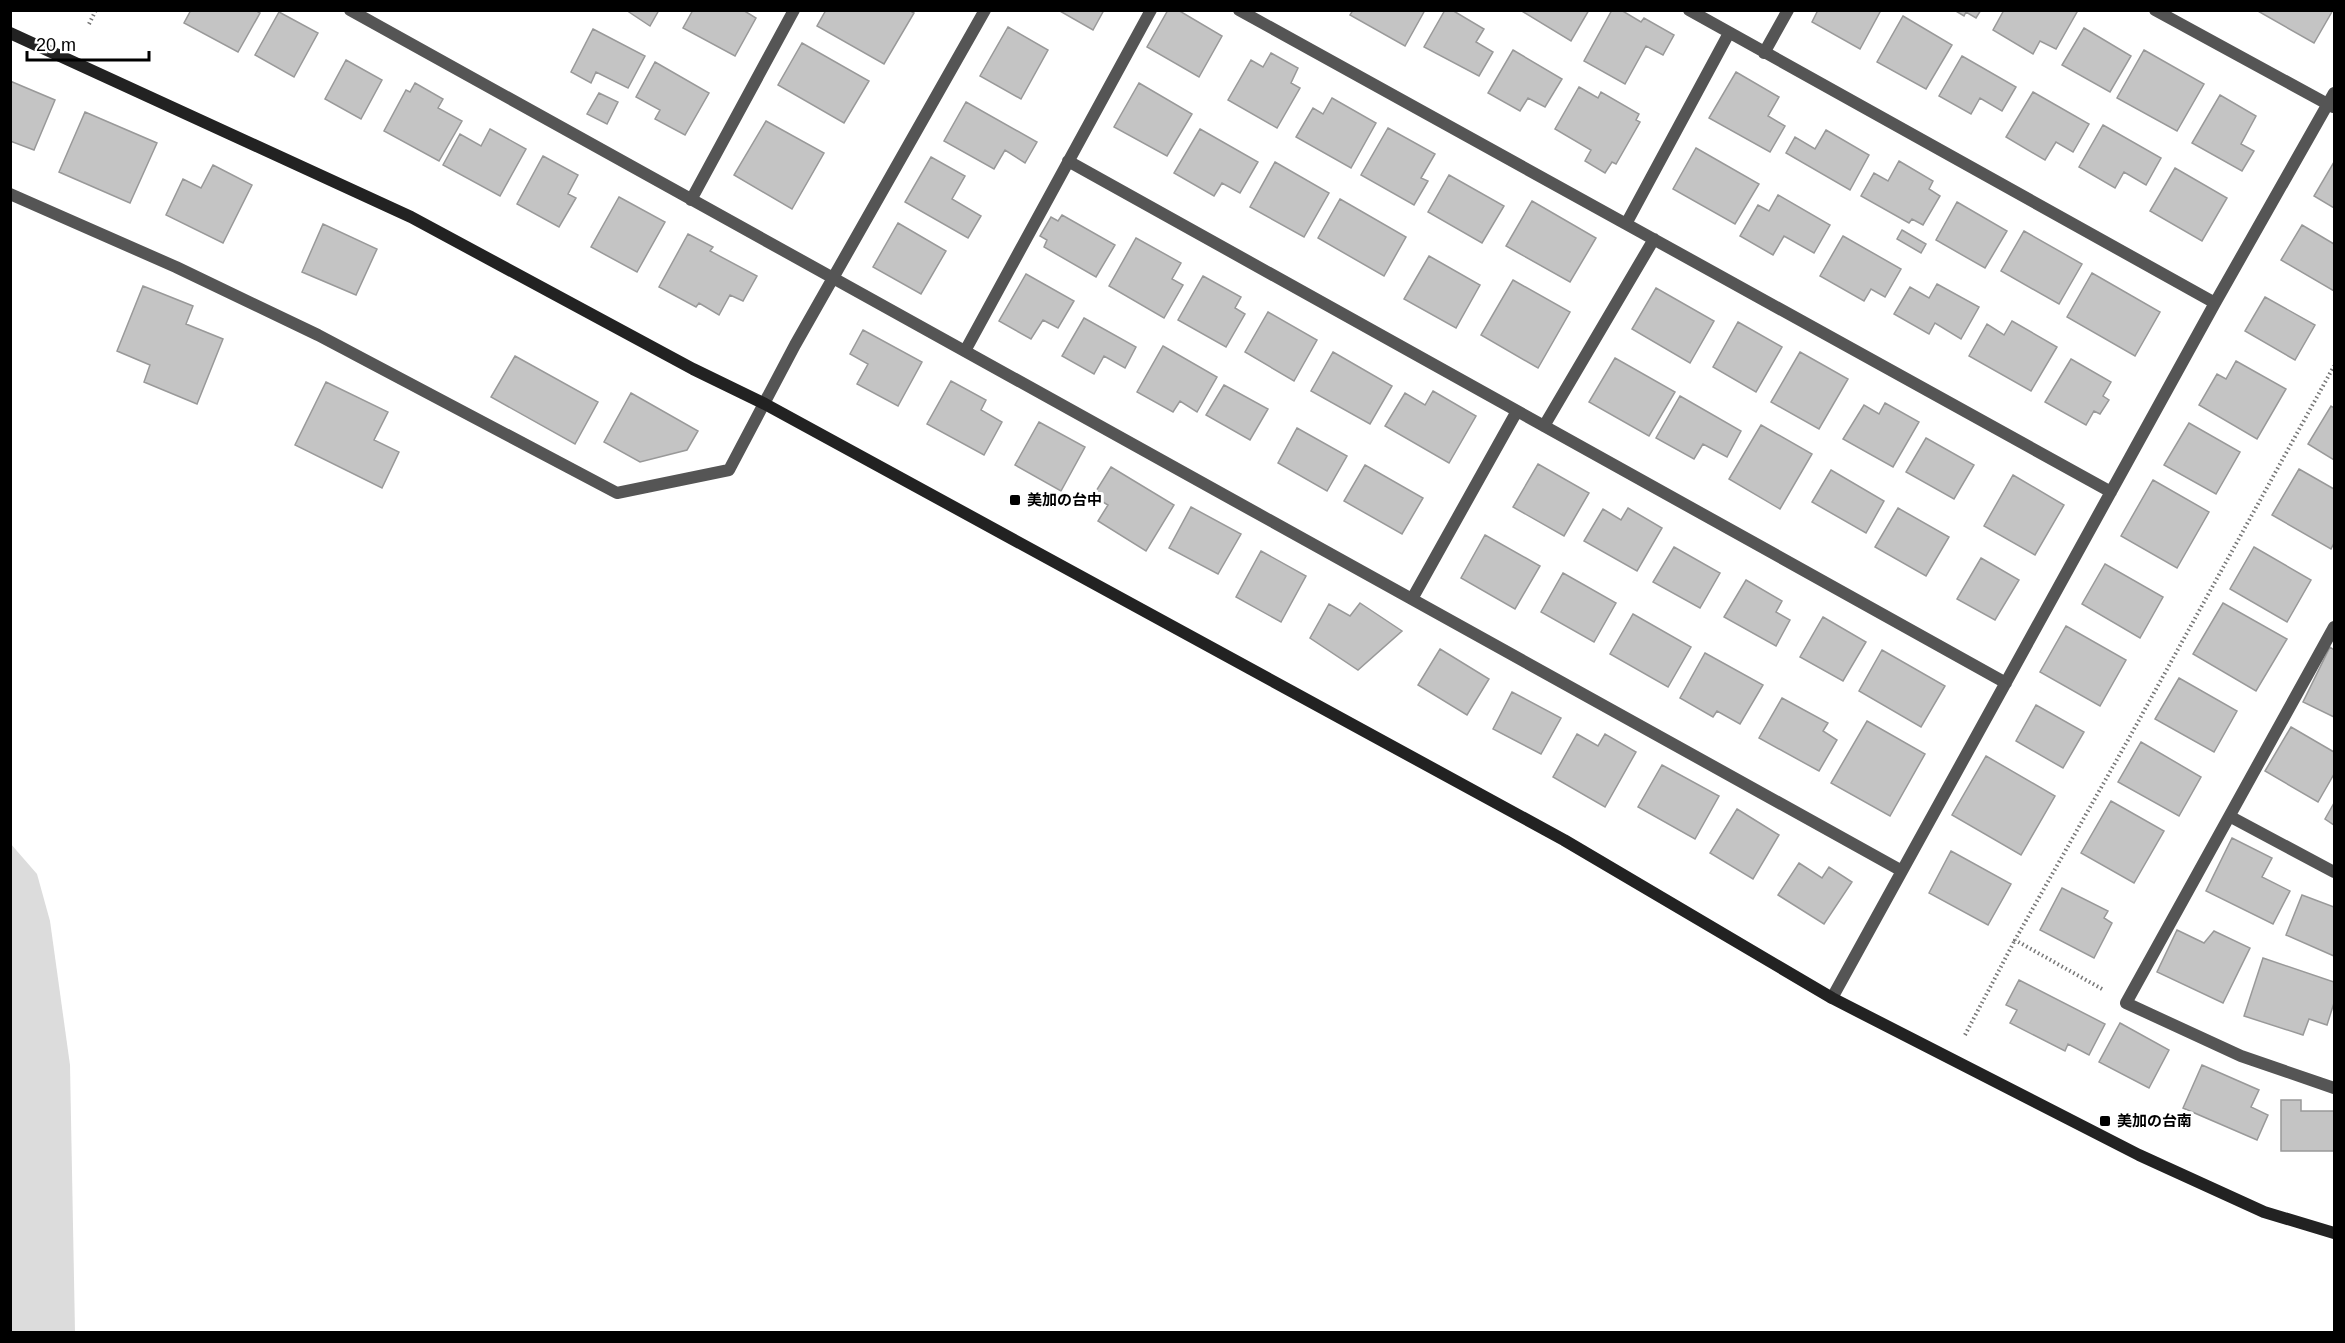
<svg xmlns="http://www.w3.org/2000/svg" width="2345" height="1343" font-family="Helvetica,'Noto Sans JP',sans-serif">
	<rect width="100%" height="100%" fill="#fff"/>
	<path fill="#dcdcdc" d="M10,843L37,874L50,921L70,1065L75,1332H11Z"/>
	<path fill="#c4c4c4" stroke="#999" stroke-width="1.5" d="M191,10H255L260,13L238,52L184,23Z
		M626,10H659L650,26Z
		M693,10H743L756,18L735,56L683,28Z
		M826,10H909L914,13L884,64L817,26Z
		M1058,10H1104L1093,30Z
		M1168,10H1178L1222,36L1199,77L1147,47Z
		M1353,10H1425L1405,46L1350,15Z
		M1445,10H1452L1484,29L1476,42L1493,52L1479,76L1424,47Z
		M1520,10H1589L1571,41Z
		M1612,10H1621L1641,22L1644,18L1674,35L1663,55L1646,46L1625,84L1584,61Z
		M1818,10H1877L1880,12L1860,49L1812,22Z
		M1954,10H1981L1976,18L1966,12L1964,16Z
		M2004,10H2074L2077,12L2056,49L2040,41L2033,54L1993,30Z
		M2256,10H2333L2314,43Z
		M279,12L318,33L294,77L255,55Z
		M1903,16L1952,45L1926,89L1877,62Z
		M1008,27L1048,50L1021,99L980,76Z
		M2084,28L2131,56L2110,92L2062,65Z
		M593,29L645,56L628,88L596,72L591,83L571,72Z
		M802,43L869,81L844,123L778,85Z
		M1513,50L1562,79L1545,107L1528,98L1520,111L1488,93Z
		M2144,50L2204,84L2177,131L2117,98Z
		M1271,53L1298,68L1291,83L1300,88L1277,128L1228,100L1251,60L1263,67Z
		M1962,56L2016,87L2002,111L1980,98L1971,114L1939,96Z
		M346,60L382,80L361,119L325,99Z
		M655,62L709,93L685,135L655,119L660,110L636,97Z
		M1736,72L1779,97L1768,116L1785,126L1770,152L1709,118Z
		M10,81L55,100L34,150L10,141Z
		M415,83L443,99L438,108L462,121L439,161L384,131L406,90L410,92Z
		M1139,83L1192,114L1167,156L1114,127Z
		M1579,87L1598,98L1601,92L1639,114L1636,120L1640,122L1616,164L1612,162L1605,173L1585,161L1591,150L1555,129Z
		M2033,92L2089,124L2073,152L2056,142L2045,160L2006,137Z
		M599,93L618,102L607,124L587,114Z
		M2220,95L2256,116L2241,144L2254,151L2242,171L2192,143Z
		M1332,98L1376,123L1351,168L1296,137L1313,108L1323,114Z
		M966,102L1037,142L1025,163L1005,150L994,169L944,141Z
		M85,112L157,143L130,203L59,172Z
		M766,121L824,153L792,209L734,175Z
		M2103,125L2161,158L2146,185L2124,172L2115,188L2079,167Z
		M1388,128L1435,154L1421,178L1428,181L1414,205L1361,175Z
		M490,129L526,149L500,196L443,165L460,134L481,146Z
		M1200,129L1258,162L1240,193L1222,183L1214,196L1174,173Z
		M1826,130L1869,155L1850,190L1786,153L1795,137L1815,149Z
		M1696,148L1759,184L1735,224L1673,189Z
		M543,156L578,175L568,194L576,198L559,227L517,204Z
		M931,157L965,176L952,199L981,216L968,238L905,202Z
		M1899,161L1933,181L1929,189L1940,196L1923,225L1912,219L1909,223L1861,196L1874,173L1888,181Z
		M1275,162L1329,193L1304,237L1250,207Z
		M2334,162V208L2314,196Z
		M213,165L252,185L223,243L166,215L183,179L201,188Z
		M2175,168L2227,198L2202,241L2150,211Z
		M1449,175L1504,206L1482,243L1428,212Z
		M1778,195L1830,225L1814,253L1784,236L1773,255L1740,236L1758,205L1769,211Z
		M619,197L665,222L637,272L591,247Z
		M1340,199L1406,237L1384,276L1318,238Z
		M1532,201L1596,238L1570,282L1506,246Z
		M1957,202L2007,231L1985,268L1936,240Z
		M1062,215L1115,245L1096,277L1044,247L1047,240L1040,236L1051,217L1058,221Z
		M898,223L946,251L921,294L873,267Z
		M323,224L377,249L356,295L302,272Z
		M2302,225L2334,244V291L2281,260Z
		M1902,230L1926,244L1921,253L1897,239Z
		M2024,231L2082,264L2059,304L2001,271Z
		M688,234L713,247L710,251L757,276L743,301L730,295L719,315L699,303L696,307L659,287Z
		M1843,236L1901,269L1885,297L1871,289L1864,301L1820,276Z
		M1136,238L1181,263L1172,279L1183,285L1164,318L1109,286Z
		M1429,256L1480,285L1456,328L1404,299Z
		M2092,273L2160,312L2135,356L2067,317Z
		M1026,274L1074,301L1058,328L1043,320L1031,339L999,321Z
		M1203,276L1241,297L1235,308L1245,314L1226,347L1178,320Z
		M1513,280L1570,312L1538,368L1481,335Z
		M1937,284L1979,307L1961,339L1935,323L1929,334L1894,314L1910,287L1929,298Z
		M143,286L193,306L186,324L223,339L197,404L144,382L150,365L117,351Z
		M1656,288L1714,321L1690,363L1632,329Z
		M2265,297L2315,325L2295,360L2245,331Z
		M1268,312L1317,340L1294,381L1245,352Z
		M1084,318L1136,347L1125,368L1104,356L1094,374L1062,356Z
		M2012,321L2057,347L2031,391L1969,356L1987,324L2004,335Z
		M1738,322L1782,347L1756,392L1713,367Z
		M863,330L922,362L898,406L857,384L868,364L850,354Z
		M1163,346L1217,377L1197,412L1180,401L1173,412L1137,392Z
		M1333,352L1392,386L1370,424L1311,391Z
		M1800,352L1848,379L1819,429L1771,402Z
		M515,356L598,402L575,444L491,397Z
		M1615,358L1675,392L1649,436L1589,402Z
		M2071,359L2111,382L2103,396L2109,400L2100,414L2094,411L2086,425L2045,402Z
		M2236,361L2286,389L2257,439L2199,405L2217,374L2226,379Z
		M951,381L986,400L981,410L1002,422L984,455L927,424Z
		M326,382L388,412L374,440L399,452L382,488L295,445Z
		M1224,385L1268,409L1250,440L1206,415Z
		M1433,391L1476,416L1449,463L1385,426L1405,393L1425,405Z
		M631,393L698,431L687,450L640,462L604,442Z
		M1680,396L1741,431L1727,457L1703,444L1694,459L1656,438Z
		M1885,403L1919,422L1893,467L1843,439L1864,405L1879,414Z
		M2331,406L2334,408V460L2308,444Z
		M1039,422L1085,447L1061,491L1015,465Z
		M2189,423L2240,452L2216,494L2164,465Z
		M1761,425L1812,454L1780,509L1729,479Z
		M1297,428L1347,456L1327,491L1278,463Z
		M1926,438L1974,465L1954,499L1906,472Z
		M1538,464L1589,493L1564,536L1513,507Z
		M1365,465L1423,498L1402,534L1344,501Z
		M1111,467L1174,505L1146,551L1098,521L1108,505L1093,496Z
		M2299,469L2334,489V543L2331,549L2272,515Z
		M1831,470L1884,501L1866,533L1812,502Z
		M2013,475L2064,505L2035,555L1984,526Z
		M2153,480L2209,512L2177,568L2121,536Z
		M1191,507L1241,534L1218,574L1169,548Z
		M1628,508L1662,528L1637,571L1584,541L1603,509L1621,520Z
		M1898,508L1949,537L1926,576L1875,547Z
		M1485,535L1540,566L1515,609L1461,578Z
		M1674,547L1720,573L1700,608L1653,582Z
		M2254,547L2311,580L2287,622L2230,589Z
		M1261,551L1306,576L1281,622L1236,597Z
		M1981,558L2019,580L1995,620L1957,599Z
		M2105,564L2163,597L2140,638L2082,604Z
		M1563,573L1616,603L1594,642L1541,612Z
		M1746,580L1782,601L1776,612L1790,620L1776,646L1724,617Z
		M1360,603L1402,631L1358,670L1310,638L1329,604L1350,616Z
		M2223,603L2287,639L2256,691L2193,654Z
		M1633,614L1691,647L1668,687L1610,654Z
		M1823,617L1866,642L1843,681L1800,657Z
		M2066,626L2126,660L2100,706L2040,672Z
		M2330,647L2334,650V717L2303,702Z
		M1440,649L1489,679L1467,715L1418,685Z
		M1882,650L1945,686L1921,727L1859,691Z
		M1705,653L1763,685L1740,724L1717,711L1713,717L1680,698Z
		M2179,678L2237,711L2214,752L2155,719Z
		M1512,692L1561,718L1541,754L1493,729Z
		M1782,698L1828,723L1823,731L1837,740L1819,771L1759,738Z
		M2036,705L2084,732L2063,768L2016,741Z
		M1867,721L1925,754L1890,816L1831,783Z
		M2291,727L2334,752V774L2318,802L2265,771Z
		M1577,734L1598,746L1605,734L1636,752L1605,807L1553,777Z
		M2141,742L2201,777L2179,816L2118,782Z
		M1986,756L2055,796L2021,855L1952,815Z
		M1662,765L1719,796L1695,839L1638,807Z
		M2111,801L2164,831L2134,883L2081,853Z
		M2334,803V825L2325,819Z
		M1737,809L1779,835L1753,879L1710,853Z
		M2232,838L2272,858L2262,877L2290,891L2273,924L2206,891Z
		M1951,851L2011,884L1988,925L1929,893Z
		M1799,863L1822,878L1829,867L1852,882L1824,924L1778,895Z
		M2062,888L2108,911L2104,918L2112,923L2094,958L2040,930Z
		M2302,895L2334,907V956L2286,935Z
		M2177,930L2204,943L2214,931L2250,948L2223,1003L2157,972Z
		M2263,958L2334,982V1003L2327,1025L2309,1019L2303,1035L2244,1016Z
		M2019,980L2105,1024L2089,1055L2068,1044L2065,1051L2010,1023L2017,1010L2006,1005Z
		M2120,1023L2169,1050L2149,1088L2099,1062Z
		M2202,1065L2259,1090L2251,1107L2268,1115L2257,1140L2183,1108Z
		M2281,1100H2301V1111H2334V1151H2281Z"/>
	<g fill="none" stroke-linecap="round" stroke-linejoin="round">
		<path stroke="#777" stroke-width="4" stroke-dasharray="1.5 3" stroke-linecap="butt" d="M89,24L96,10
			M2102,989L2015,940L2128,740L2334,366
			M1965,1035L2015,940"/>
		<path stroke="#555" stroke-width="12" d="M350,10L1902,871
			M1239,10L2111,492
			M1689,10L2215,303
			M2155,10L2333,107
			M1764,53L1788,10
			M1068,161L2006,683
			M10,194L176,267L318,335L617,493L729,470L795,345L985,10
			M691,200L794,10
			M1626,224L1729,33
			M965,351L1151,10
			M1544,426L1654,239
			M1412,599L1517,411
			M2334,627L2126,1003L2241,1056L2334,1088
			M2231,817L2334,872
			M1832,998L2215,303L2334,93"/>
		<path stroke="#222" stroke-width="12" d="M10,33L411,217L693,369L765,404L1564,840L1832,998L2139,1155L2264,1212L2334,1233"/>
	</g>
	<g fill="#000" stroke="#fff" stroke-width="2">
		<rect x="1009" y="494" width="12" height="12" rx="3"/>
		<rect x="2099" y="1115" width="12" height="12" rx="3"/>
	</g>
	<g text-anchor="middle" stroke-width="6" stroke-linejoin="round" paint-order="stroke">
		<g font-size="15" font-weight="bold" fill="#000" stroke="#fff" text-anchor="start">
			<text x="1027" y="505">美加の台中</text>
			<text x="2117" y="1126">美加の台南</text>
		</g>
	</g>
	<rect width="2345" height="1343" fill="none" stroke="#000000" stroke-width="24"/>
	<path d="M27 51v9h122v-9" fill="none" stroke="#000000" stroke-width="3"/>
	<text x="36" y="51" font-size="18" fill="#000000" stroke="#ffffff" stroke-width="4.5" paint-order="stroke">20 m</text>
</svg>
